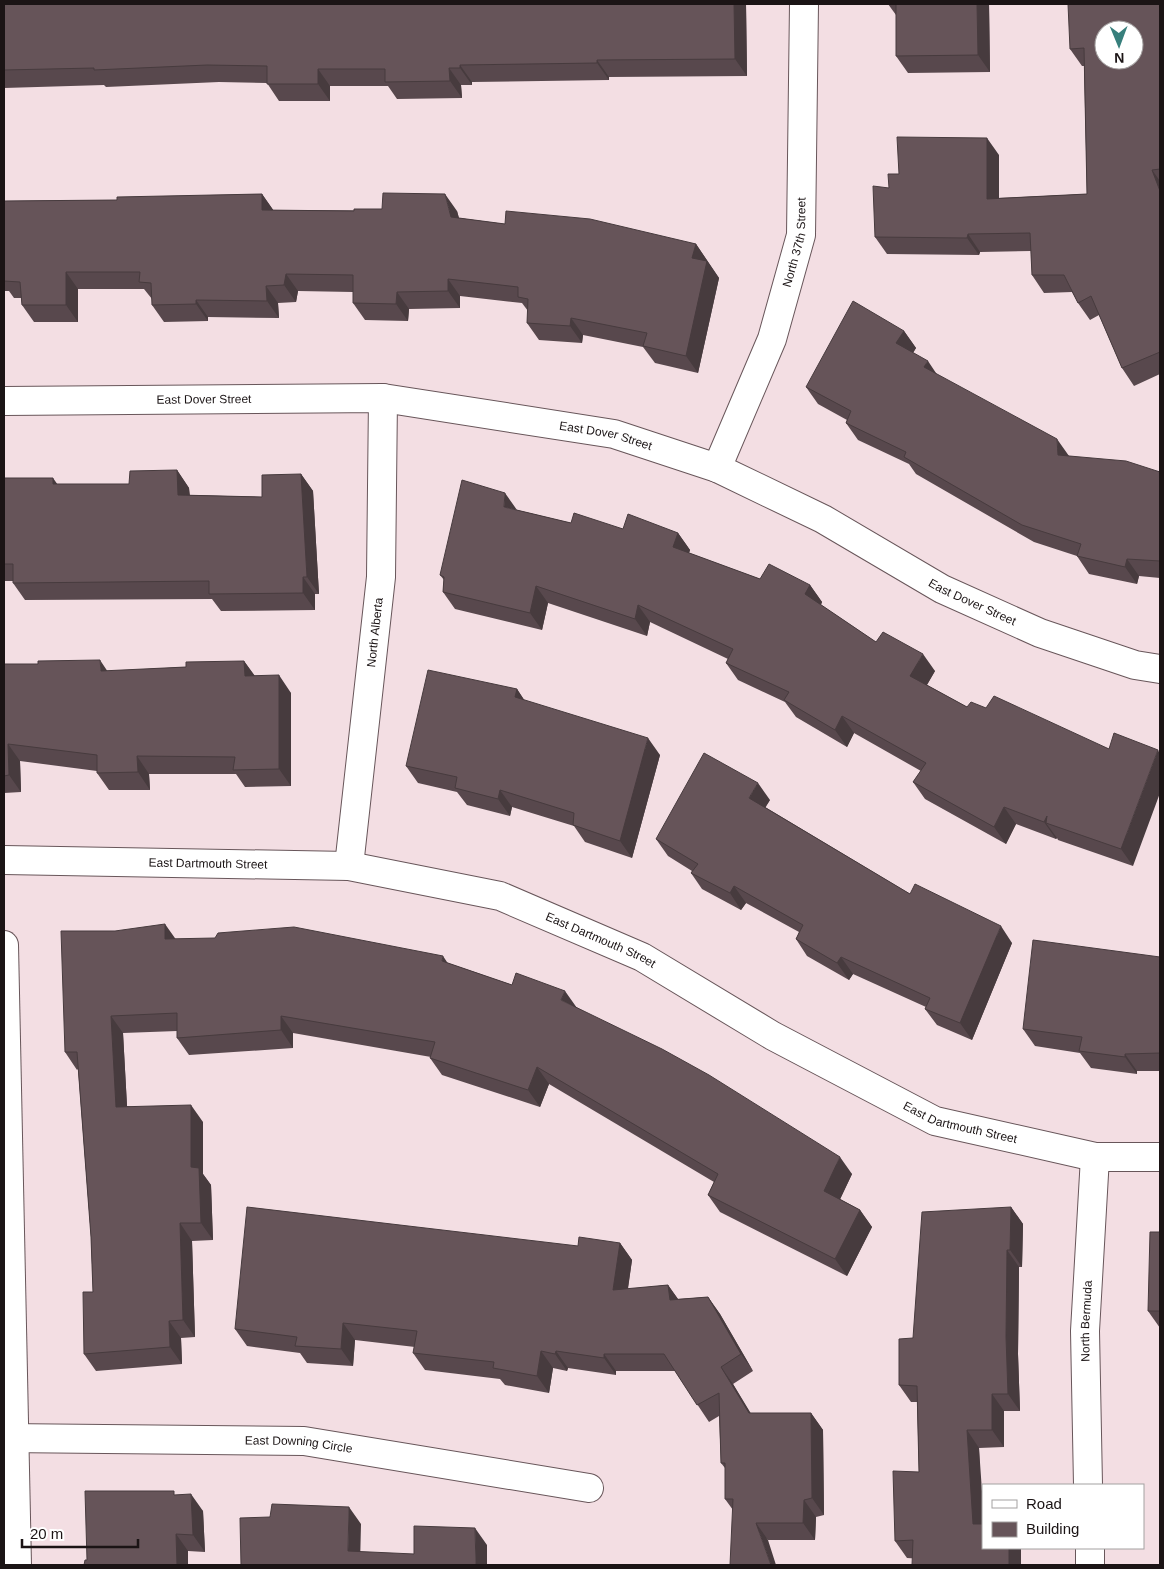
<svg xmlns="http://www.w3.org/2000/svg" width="1164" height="1569" font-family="Arial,sans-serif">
	<rect width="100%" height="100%" fill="#f3dee3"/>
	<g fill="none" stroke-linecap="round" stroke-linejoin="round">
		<defs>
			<g id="minor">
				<path id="s1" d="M4,401L383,398L614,434L717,468L823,519L942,589L1040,633L1135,665L1160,669"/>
				<path id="s2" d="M717,468L772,339L801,235L804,4"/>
				<path id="s3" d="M4,860L349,866L500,896L642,957L773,1036L935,1121L1095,1157H1160"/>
				<path id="s4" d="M349,866L381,577L383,398"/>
				<path d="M4,945L17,1565"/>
				<path id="s5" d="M4,1438L304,1441L589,1488"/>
				<path id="s6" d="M1088,1485L1085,1331L1095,1157"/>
				<path d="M1090,1548V1565"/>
			</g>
		</defs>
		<use href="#minor" stroke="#68565a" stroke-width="30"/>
		<use href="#minor" stroke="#fff" stroke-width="28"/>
	</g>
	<path fill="#58484d" d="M4,4H746L747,76L609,77V80L472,82V85H461L462,98L397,99L388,86H330V101H279L267,83L219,82L106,87L104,85L4,88Z
		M888,4H989L990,72L908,73L896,56V15Z
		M1160,4V374L1134,386L1122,368L1099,315L1090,320L1078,303L1072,292L1044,293L1032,275L1031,251L980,252L979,255L887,254L875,237L889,188L899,174L999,155V198L1087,194L1084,66H1082L1070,49Z
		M262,194L273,210L457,211L459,218L505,224L696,244L719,278L698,373L655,363L643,347L583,335L582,343L539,340L527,323L528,311L522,303L460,296V308L409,309L408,321L365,320L353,303V292L298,291L296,302L278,303L279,318L208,317V321L164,322L152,305V299L144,289H78V322H34L22,305L21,298H14L9,291H4V201L117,200Z
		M904,331L916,348L913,353L936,374L1069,456L1160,472V578L1139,576L1137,584L1089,574L1077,556L1034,542L916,474L909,464L858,440L846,423L847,420L818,404L806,387Z
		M177,470L189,488L190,495L262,497L301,474L313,491L319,594H315V610L221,611L212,599L25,600L13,583V581H4V478L57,484H129Z
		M517,510L571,523L623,529L678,533L690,550L689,553L760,579L810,585L822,602L821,605L876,642L935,671L927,685L967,707L986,708L1109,749L1133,866L1058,840L1057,838L1056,839L1016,824L1006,844L925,799L913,782L921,771L854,733L847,747L796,717L785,702L738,680L726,663L728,659L650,622L647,636L548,603L542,630L455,609L443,592L444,580L440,575Z
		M244,661L255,676L291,693V786L245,787L236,774H149L150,790H109L97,773V771L20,761L21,792L4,793V664L108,671L186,667Z
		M517,689L524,700L660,755L632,858L585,842L574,826L512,807L510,816L467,805L457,792L418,783L406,766Z
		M770,800L765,807L910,894L1012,943L972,1040L937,1025L925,1009L926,1007L853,974L849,980L807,956L796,939L799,932L746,903L741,910L702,889L691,873L692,871L668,856L656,839Z
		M175,939L448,963L576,1007L852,1174L840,1199L860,1210L872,1227L847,1276L720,1212L708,1195L714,1182L549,1084L540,1107L442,1075L430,1058L431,1057L293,1033V1048L189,1055L177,1038V1031L123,1033L127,1106L203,1122V1174L211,1185L213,1240L192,1241L195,1337L181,1338L182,1364L96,1371L84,1354L93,1292L91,1237L78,1069L77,1070L65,1052Z
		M1160,957V1071H1137V1074L1091,1068L1080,1053L1035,1046L1023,1029Z
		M1011,1207L1023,1224L1022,1267H1019L1018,1354L1020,1411H1004V1447L979,1448L983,1548H1021V1565L907,1558L895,1541L919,1472L917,1402H911L899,1385L913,1338Z
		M1160,1232V1328L1148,1311Z
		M620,1243L632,1260L628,1289L668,1285L678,1299L708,1297L720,1314L753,1371L733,1384L750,1413H811L823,1430L824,1515L816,1517L815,1540H768L733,1510L725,1499V1468L721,1463L719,1416L709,1422L675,1371H616V1375L568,1368L567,1371L553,1368L549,1393L505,1385L500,1379L425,1370L413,1353L415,1347L355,1340L353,1366L307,1363L300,1353L247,1346L235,1329L578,1246Z
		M177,1495L203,1511L205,1552L188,1551V1565H84L87,1560Z"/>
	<path fill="#473b3e" d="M734,4H746L747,76L735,59Z
		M977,4H989L990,72L978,55Z
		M597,60L609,77V80L597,63Z
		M460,65L472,82V85L460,68Z
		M449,68L461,85L462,98L450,81Z
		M318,69L330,86V101L318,84Z
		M987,138L999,155V216L987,199Z
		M1152,170L1160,181V191Z
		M262,194L274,211L262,210Z
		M445,194L457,211L463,234L451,217Z
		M968,234L980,252L979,255L967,238Z
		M696,244L719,278L698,373L686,356L692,258Z
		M66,272L78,289V322L66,305Z
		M286,274L298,291L296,302L284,285Z
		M448,279L460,296V308L448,291Z
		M266,286L278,303L279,318L267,301Z
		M397,292L409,309L408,321L396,304Z
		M196,300L208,317V321L196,304Z
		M571,318L583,335L582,343L570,326Z
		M904,331L916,348L908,360L896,343Z
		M928,361L940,379L924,367Z
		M1057,439L1069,456L1058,455Z
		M177,470L189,488L190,512L178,495Z
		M301,474L313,491L319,594L307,577Z
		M53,478L65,495L53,484Z
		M505,493L517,510L504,507Z
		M678,533L690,550L685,564L673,547Z
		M1127,559L1139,576L1137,584L1125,567Z
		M303,577L315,594V610L303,593Z
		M810,585L822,602L817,612L805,594Z
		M536,586L548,603L542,630L530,613Z
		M638,605L650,622L647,636L635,619Z
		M923,654L935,671L922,693L910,676Z
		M100,660L112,678L101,671Z
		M244,661L256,678L245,676Z
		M279,675L291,693V786L279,769Z
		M517,689L529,707L515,697Z
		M842,716L854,733L847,747L835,730Z
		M648,738L660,755L632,858L620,841Z
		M8,744L20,761L21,792L9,775Z
		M1158,750L1160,754V793L1133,866L1121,849Z
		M137,756L149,774L150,790L138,772Z
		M758,783L770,800L761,815L749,798Z
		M500,790L512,807L510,816L498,799Z
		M1004,807L1016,824L1006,844L994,827Z
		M1047,816L1046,823L1057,838L1056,839L1044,822Z
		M734,886L746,903L741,910L730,893Z
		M165,924L177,941L165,939Z
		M1001,926L1012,943L972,1040L960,1023Z
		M443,956L455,974L442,961Z
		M841,957L853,974L849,980L837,963Z
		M565,991L577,1008L561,1000Z
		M111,1016L123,1033L128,1124L116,1107Z
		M281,1016L293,1033V1048L281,1030Z
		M1125,1054L1137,1071V1074L1125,1057Z
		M537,1067L549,1084L540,1107L528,1090Z
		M191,1105L203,1122V1174L211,1185L213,1240L201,1223L191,1167Z
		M840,1157L852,1174L836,1208L824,1191Z
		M1011,1207L1023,1224L1022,1267L1010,1250Z
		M860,1210L872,1227L847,1276L835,1259Z
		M180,1223L192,1241L195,1337L183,1320Z
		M620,1243L632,1260L625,1307L613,1290Z
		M1007,1250L1019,1267L1018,1354L1020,1411L1008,1394L1006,1337Z
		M668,1285L680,1302L670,1300Z
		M708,1297L720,1314L753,1371L741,1354Z
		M169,1321L181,1338L182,1364L170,1347Z
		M343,1323L355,1340L353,1366L341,1349Z
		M541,1351L553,1368L549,1393L537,1376Z
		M556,1351L568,1368L567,1371L555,1354Z
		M604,1354L616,1371V1375L604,1358Z
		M721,1367L733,1384L761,1430L749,1413Z
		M992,1394L1004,1411V1447L992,1430Z
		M811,1413L823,1430L824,1515L812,1498Z
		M967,1430L979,1448L983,1506V1538L973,1524Z
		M191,1494L203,1511L205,1552L193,1535Z
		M804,1500L816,1517L815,1540L803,1523Z
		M349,1507L361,1524L360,1565L348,1551Z
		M756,1523L768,1540L776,1565H771Z
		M475,1528L487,1545V1565H476Z
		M176,1534L188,1551V1565H177Z
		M1009,1548H1021V1565H1009Z"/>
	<path fill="#665459" stroke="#473b3e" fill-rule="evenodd" d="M4,4H734L735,59L597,60V63L460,65V68H449L450,81L385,82V69H318V84H267V66L207,65L94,70V68L4,70Z
		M896,4H977L978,55L896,56Z
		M1068,4H1160V169L1152,170L1160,191V352L1122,368L1091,296L1078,303L1064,275H1032L1030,233L968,234L967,238L875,237L873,186L889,188L888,174H899L897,137L987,138V199L1087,194L1084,48L1070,49ZM1104,30H1134V60H1104Z
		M383,193L445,194L451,217L505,224L506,211L590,219L696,244L692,258L707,261L686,356L643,346L647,333L571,318L570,326L527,323L528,299L518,297V287L448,279V291L397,292L396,304L353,303V275L286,274L284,285L266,286L267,301L196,300V304L152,305L151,283L139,282L140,272H66V305H22L20,282L4,281V201L117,200V197L262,194V210L354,211V209H382Z
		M853,301L904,331L896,343L928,361L924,367L1057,439L1058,455L1126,461L1160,472V561L1127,559L1125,567L1077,556L1081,544L1022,525L904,457L906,452L846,423L851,411L806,387Z
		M177,470L178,495L262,497V475L301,474L307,577H303V593L209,594V581L13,583V564H4V478H53V484H129L130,471Z
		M462,480L505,493L504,507L571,523L574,513L623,529L628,514L678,533L673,547L760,579L769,564L810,585L805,594L876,642L883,632L923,654L910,676L967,707L971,702L986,708L994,696L1109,749L1114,733L1158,750L1121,849L1046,823L1047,816L1044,822L1004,807L994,827L913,782L926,763L842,716L835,730L784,700L789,692L726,663L733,649L638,605L635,619L536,586L530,613L443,592L444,577L440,575Z
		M100,660L101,671L186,667V662L244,661L245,676L279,675V769L233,770L235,757L137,756L138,772L97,773V755L8,744L9,775L4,776V664H38V661Z
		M428,670L517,689L515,697L648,738L620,841L573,825L574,813L500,790L498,799L455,788L457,777L406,766Z
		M704,753L758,783L749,798L910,894L915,884L1001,926L960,1023L925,1009L930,998L841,957L837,963L796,939L803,925L734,886L730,893L691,873L698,864L656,839Z
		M165,924V939L215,938L218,933L294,927L443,956L442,961L512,985L516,973L565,991L561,1000L662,1049L709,1075L840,1157L824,1191L860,1210L835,1259L708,1195L718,1174L537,1067L528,1090L430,1058L435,1042L281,1016V1030L177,1038V1013L111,1016L116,1107L191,1105V1167L199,1168L201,1223H180L183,1320L169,1321L170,1347L84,1354L83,1292H93L91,1237L77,1052H65L61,931H115Z
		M1033,940L1160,957V1053L1125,1054V1057L1079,1051L1082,1037L1023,1029Z
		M247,1207L578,1246L579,1237L620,1243L613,1290L668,1285L670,1300L708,1297L741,1354L721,1367L749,1413H811L812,1498L804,1500L803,1523H756L771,1565H730L733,1499H725V1463H721L719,1393L697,1405L664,1354H604V1358L556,1351L555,1354L541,1351L537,1376L493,1368L494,1362L413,1353L417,1331L343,1323L341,1349L295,1346L297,1337L235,1329Z
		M1011,1207L1010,1250H1007L1006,1337L1008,1394H992V1430H967L973,1524H983V1548H1009V1565H912L913,1540L895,1541L893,1471L919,1472L917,1386L899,1385V1339L913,1338L922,1212Z
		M1150,1232H1160V1311H1148Z
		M85,1491H174V1495L191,1494L193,1535L176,1534L177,1565H84L85,1560H87Z
		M272,1504L349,1507L348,1551L414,1554V1526L475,1528L476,1565H241L240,1518L270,1517Z"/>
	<g text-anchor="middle" stroke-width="5" stroke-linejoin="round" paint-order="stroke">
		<g font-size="12" fill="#1b1415" stroke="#fff">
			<text dy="4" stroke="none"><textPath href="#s2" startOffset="240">North 37th Street</textPath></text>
			<text dy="4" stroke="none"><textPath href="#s1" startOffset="200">East Dover Street</textPath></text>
			<text dy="4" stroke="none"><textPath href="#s1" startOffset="605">East Dover Street</textPath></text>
			<text dy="4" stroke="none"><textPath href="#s1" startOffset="1010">East Dover Street</textPath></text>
			<text dy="4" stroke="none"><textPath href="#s4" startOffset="235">North Alberta</textPath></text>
			<text dy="4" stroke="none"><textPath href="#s3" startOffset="204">East Dartmouth Street</textPath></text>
			<text dy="4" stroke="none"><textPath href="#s3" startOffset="609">East Dartmouth Street</textPath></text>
			<text dy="4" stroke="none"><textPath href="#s3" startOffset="1014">East Dartmouth Street</textPath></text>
			<text dy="4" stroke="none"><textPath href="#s6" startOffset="164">North Bermuda</textPath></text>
			<text dy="4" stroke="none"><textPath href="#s5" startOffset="295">East Downing Circle</textPath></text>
		</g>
	</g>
	<rect width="1164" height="1569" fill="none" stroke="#1b1415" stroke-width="10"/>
	<rect x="982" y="1484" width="162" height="65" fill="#ffffff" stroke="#a4a1a1"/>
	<rect x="992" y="1500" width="25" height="8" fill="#ffffff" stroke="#a4a1a1"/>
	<text x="1026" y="1509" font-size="15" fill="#1b1415">Road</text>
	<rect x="992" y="1522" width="25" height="15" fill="#665459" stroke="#a4a1a1"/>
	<text x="1026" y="1534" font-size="15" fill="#1b1415">Building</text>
	<g transform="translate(1119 45) rotate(179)"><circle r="24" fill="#ffffff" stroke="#a4a1a1"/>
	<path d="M0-4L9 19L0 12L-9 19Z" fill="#377f7c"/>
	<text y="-8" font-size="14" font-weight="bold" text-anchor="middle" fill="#1b1415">N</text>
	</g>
	<path d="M22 1539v8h116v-8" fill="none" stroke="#1b1415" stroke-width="2.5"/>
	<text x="30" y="1539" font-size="15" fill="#1b1415" stroke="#ffffff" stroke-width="4" paint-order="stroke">20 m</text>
</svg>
